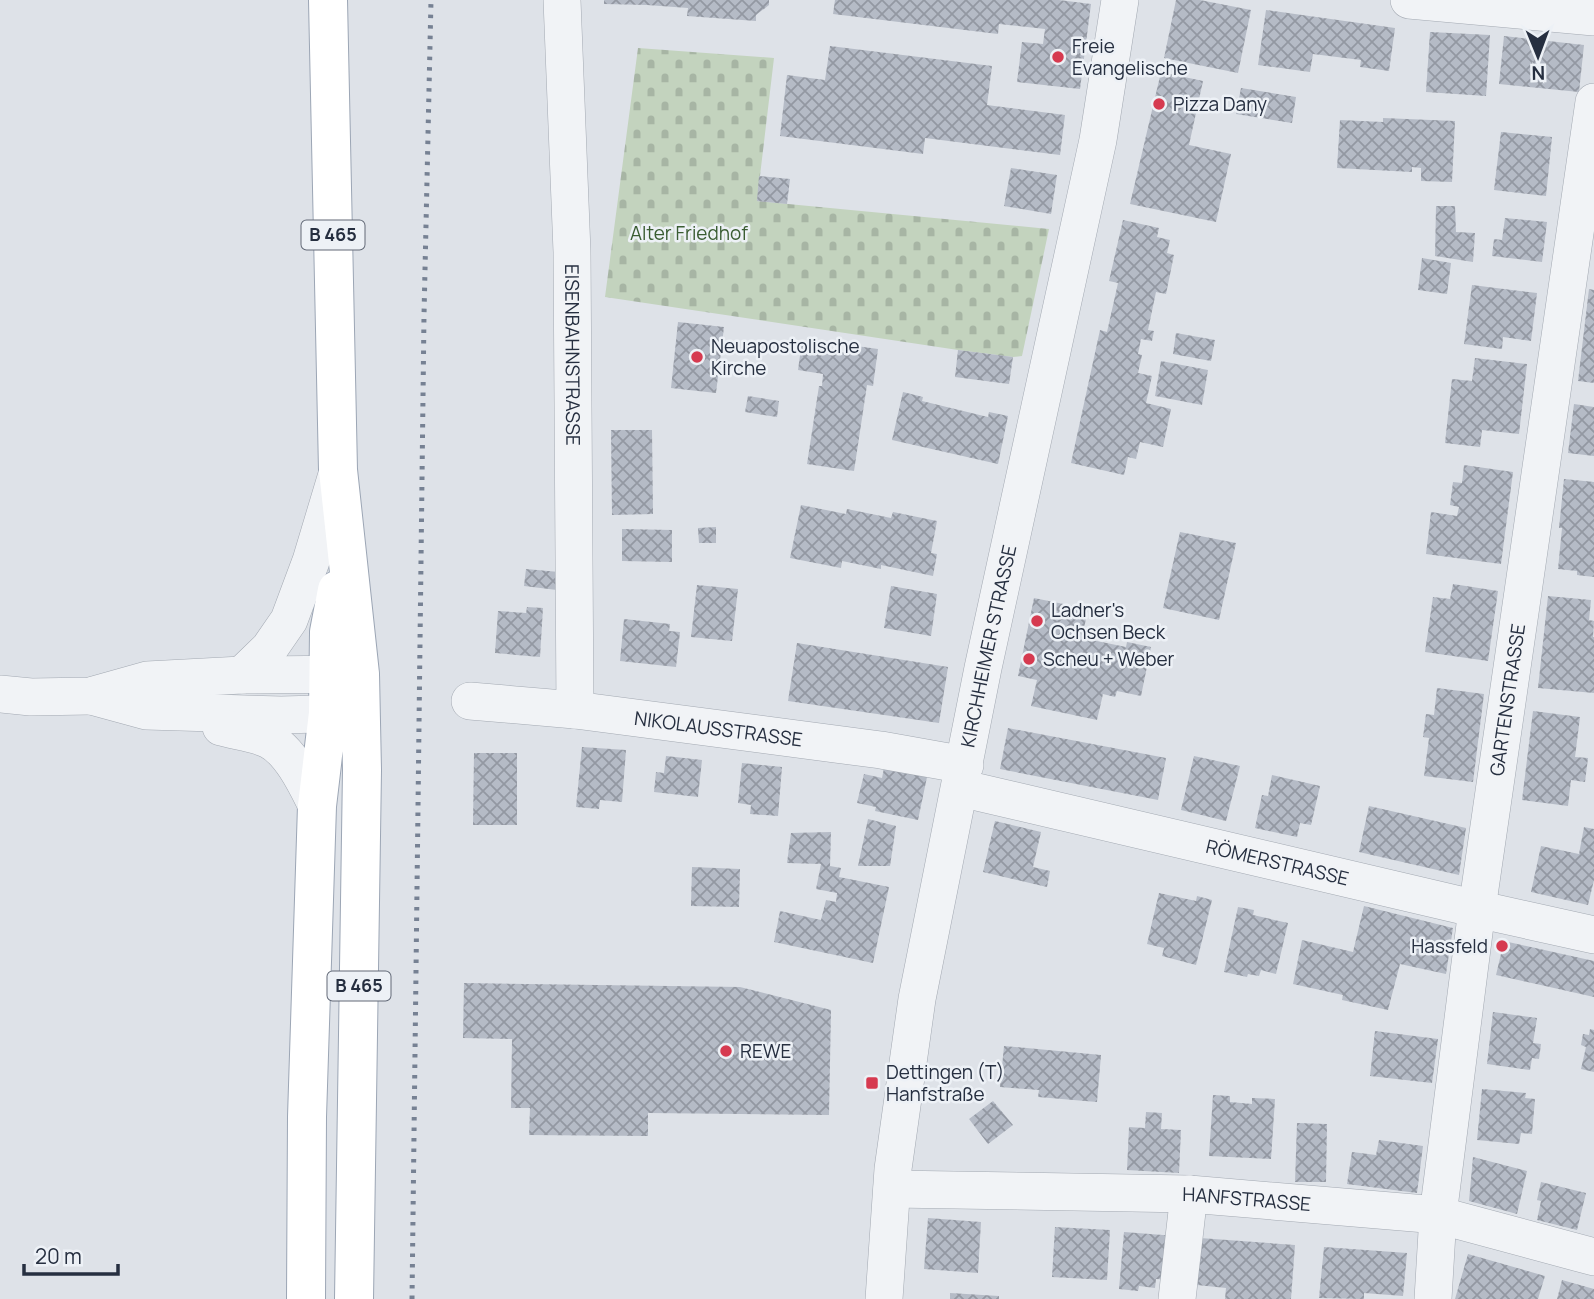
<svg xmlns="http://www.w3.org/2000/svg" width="1594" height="1299" font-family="Manrope,sans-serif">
	<defs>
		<pattern id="cemetery-stones" width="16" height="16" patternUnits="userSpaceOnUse" patternTransform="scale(1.75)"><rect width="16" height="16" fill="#c3d3be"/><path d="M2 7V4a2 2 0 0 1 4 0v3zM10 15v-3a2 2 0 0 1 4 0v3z" fill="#a7b5a4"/></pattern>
		<pattern id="building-cross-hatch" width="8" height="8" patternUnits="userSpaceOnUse" patternTransform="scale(1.75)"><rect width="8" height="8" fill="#b5bbc6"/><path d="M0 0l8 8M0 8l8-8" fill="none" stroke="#9398a2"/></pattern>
	</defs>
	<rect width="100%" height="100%" fill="#dee2e8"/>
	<path fill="url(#cemetery-stones)" d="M638,48L774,58L757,201L1049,229L1022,356L1013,357L958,350L605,297Z"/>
	<path fill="url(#building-cross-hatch)" d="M604,0H769V5L756,15V21L687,16L688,8L647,5L604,4Z
		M835,0H1059L1091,4L1080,89L1017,82L1022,42L1043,44L1045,29L999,24L998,34L833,14Z
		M1176,0H1200L1251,10L1238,73L1164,58Z
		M1266,10L1395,28L1389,71L1360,67L1361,60L1313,54L1310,72L1258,65Z
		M1430,32L1490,35L1486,96L1426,92Z
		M1504,36L1584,45L1579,92L1499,84Z
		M830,46L992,66L987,105L1065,115L1060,155L925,138L923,154L780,136L787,75L825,80Z
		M1161,72L1203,81L1189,145L1231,154L1216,222L1130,204Z
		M1241,88L1296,97L1292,123L1236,114Z
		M1383,118L1455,121L1452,182L1421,181V168L1412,167V172L1337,168L1340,120L1383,122Z
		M1501,132L1552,137L1546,196L1494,190Z
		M1011,168L1057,175L1051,214L1004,206Z
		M759,176L790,179L787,204L757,201Z
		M1436,206H1455L1456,232L1475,233L1473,262L1435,256Z
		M1505,218L1547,222L1542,262L1492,256L1494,239L1502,240Z
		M1123,220L1159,228L1157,237L1170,240L1167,253L1174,255L1166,294L1156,292L1148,330L1154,331L1152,341L1141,339L1138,354L1142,355L1138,373L1152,376L1146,403L1171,409L1163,447L1140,442L1136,459L1128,457L1124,475L1071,463L1100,330L1107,332L1118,283L1109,281Z
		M1422,258L1451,263L1447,294L1418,290Z
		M1472,285L1537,293L1531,341L1503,337L1502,349L1464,344Z
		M1589,289L1594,290V383L1578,381Z
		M678,322L724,327L716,393L671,388Z
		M1176,333L1215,340L1211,361L1173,354Z
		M802,341L829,345L828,350L847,353L849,345L878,349L873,386L867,385L854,471L807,464L819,386H822L823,374L798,370Z
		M958,350L1013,357L1009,384L955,377Z
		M1475,358L1527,364L1519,434L1482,430L1480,447L1445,443L1452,379L1472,381Z
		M1161,361L1208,370L1202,405L1155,396Z
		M903,392L923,397L922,401L988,417L989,412L1008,416L998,464L892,440Z
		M748,396L779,401L777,417L745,412Z
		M1574,404L1594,407V456L1568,453Z
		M611,430H652L653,514L612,515Z
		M1464,465L1513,472L1501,564L1426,554L1431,512L1457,516L1459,507L1450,505L1453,482L1462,483Z
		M1564,479L1594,482V577L1577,575V571L1558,569L1562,528H1559Z
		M801,505L846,514L847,509L891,518L893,512L937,521L931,553L937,554L933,576L881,565V569L842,561L841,568L790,558Z
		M716,527V543H699L698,528Z
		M622,529L672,530V562L622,561Z
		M1180,532L1236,543L1219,620L1163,608Z
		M526,569L559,572L557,590L524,586Z
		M1453,584L1498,591L1488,661L1425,652L1433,597L1450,599Z
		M697,585L738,589L732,641L691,637Z
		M891,586L937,594L931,636L884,628Z
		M1548,596L1591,600L1589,620L1594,621L1593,637H1594V693L1538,688Z
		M1034,598L1088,609L1082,638L1126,647L1127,642L1151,647L1141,696L1117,691L1115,697L1103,694L1097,720L1031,706L1037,680L1018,676Z
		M527,607L543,608L540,657L495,653L498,611L526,613Z
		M624,619L670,624L669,631L680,632L676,667L620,661Z
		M797,643L948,667L939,723L788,701Z
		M1437,688L1484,694L1473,782L1424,776L1429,738L1423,737L1426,714L1434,715Z
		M1533,711L1580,717L1575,757L1588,758L1585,782L1571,780L1568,806L1522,800Z
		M1008,728L1166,758L1158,800L1000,769Z
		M582,747L626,750L622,802L600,800L599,809L576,807Z
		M474,753H517V825H473Z
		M666,756L702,760L698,797L654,792L656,772L664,773Z
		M1194,756L1240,766L1226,821L1181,810Z
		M742,763L782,767L778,816L750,814L751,805L738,803Z
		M884,768L927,777L918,820L875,811L876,807L857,803L864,774L882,778Z
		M1272,775L1320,786L1311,825L1300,823L1297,837L1255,828L1262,795L1268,796Z
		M1369,806L1466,828L1459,875L1359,852Z
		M868,819L896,826L890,866H858Z
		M995,821L1041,832L1033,867L1050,871L1047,887L983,872Z
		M1584,827L1594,829V880L1588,905L1531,892L1541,846L1579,854Z
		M831,832L830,866L841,868L839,877L889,887L873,963L774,942L780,911L821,920L826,900L836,902L837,893L816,889L821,864L787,863L791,833Z
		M692,867L740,869L739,907L691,906Z
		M1159,893L1196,901L1197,896L1212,900L1196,965L1162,956L1164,948L1147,944Z
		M1364,906L1453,928L1446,974L1400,964L1388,1010L1342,1000L1343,995L1293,984L1302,940L1353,952Z
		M1238,907L1254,910L1253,915L1288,923L1276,974L1261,970L1259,976L1248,974L1247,977L1224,972Z
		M1504,941L1594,961V997L1496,975Z
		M464,983L740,987L831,1010L829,1115L648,1113V1136L529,1135L530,1108H511L512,1039L463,1038Z
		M1493,1012L1537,1018L1533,1043L1541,1044L1539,1059L1532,1058L1530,1070L1487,1064Z
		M1590,1029L1594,1030V1072L1581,1069L1586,1047L1581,1045L1583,1034L1589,1035Z
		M1375,1031L1438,1039L1432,1083L1370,1076Z
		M1004,1046L1101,1055L1097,1102L1038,1097L1039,1090L1000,1087Z
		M1482,1089L1526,1093L1525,1098L1535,1099L1532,1134L1521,1133L1519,1144L1477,1140Z
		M1213,1095L1230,1096V1102L1252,1104V1098L1275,1099L1271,1159L1209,1156Z
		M993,1101L1013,1125L988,1144L969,1119Z
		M1146,1112L1162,1113L1161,1129L1181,1130L1179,1173L1127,1170L1129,1127L1145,1128Z
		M1297,1123L1327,1124L1326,1182H1295Z
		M1379,1140L1423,1146L1417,1193L1347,1184L1352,1152L1376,1155Z
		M1473,1157L1527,1171L1517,1214L1469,1201Z
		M1541,1182L1586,1193L1577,1230L1537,1220L1541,1201L1537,1200Z
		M928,1218L981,1222L978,1273L924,1269Z
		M1055,1227L1110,1230L1107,1280L1052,1277Z
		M1124,1232L1176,1236L1172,1280L1156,1279L1155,1288L1139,1286L1138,1291L1119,1289Z
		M1200,1238L1295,1245L1291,1299H1225L1226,1288L1197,1285Z
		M1324,1247L1407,1253L1403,1296L1364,1293V1299L1319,1298Z
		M1468,1254L1545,1276L1538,1299H1455Z
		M1562,1280L1594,1289V1299H1557Z
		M950,1293L999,1296V1299H950Z"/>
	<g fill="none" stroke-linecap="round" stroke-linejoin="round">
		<defs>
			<g id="minor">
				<path id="s1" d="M562,0L572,252L575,710"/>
				<path d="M1409,0L1594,17"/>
				<path d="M242,675L269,649L289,620L311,561L338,471"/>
				<path d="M0,694L31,697L90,696L147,680L242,675L360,674"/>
				<path d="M91,696L146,711L281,715L357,713"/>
				<path id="s2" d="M470,701L575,710L881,750L965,765"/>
				<path d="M221,727C235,731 258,734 269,740C291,751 307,786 317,806"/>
				<path id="s3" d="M960,788L1477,909L1594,935"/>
				<path id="s4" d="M892,1189L1189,1194L1438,1215L1594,1257"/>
				<path id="s5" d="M884,1299L893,1169L917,999L983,668L1098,140L1120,0"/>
				<path d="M1177,1299L1189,1194"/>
				<path id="s6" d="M1433,1299L1438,1215L1477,909L1594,102"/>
			</g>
			<path id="major" d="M328,0L338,470L360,674L362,770L354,1299
				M306,1299L307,1117L317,806L328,713L329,632L337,590"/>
		</defs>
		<use href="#minor" stroke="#a3a9b2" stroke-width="38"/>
		<use href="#major" stroke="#9ca6b5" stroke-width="40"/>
		<use href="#minor" stroke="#f1f3f6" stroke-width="37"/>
		<use href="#major" stroke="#fff" stroke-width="38"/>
		<path stroke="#768193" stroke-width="5" stroke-dasharray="3.5 7" stroke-linecap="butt" d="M412,1299L424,315L431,0"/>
	</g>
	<g fill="#d63a50" stroke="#edf1f6" stroke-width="2.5">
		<circle cx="1058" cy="57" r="7"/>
		<circle cx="1159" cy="104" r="7"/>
		<circle cx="697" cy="357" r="7"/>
		<circle cx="1037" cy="621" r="7"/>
		<circle cx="1029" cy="659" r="7"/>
		<circle cx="1502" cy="946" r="7"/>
		<circle cx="726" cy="1051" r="7"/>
		<rect x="865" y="1076" width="14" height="14" rx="3.5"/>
	</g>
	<g text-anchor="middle" stroke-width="5" stroke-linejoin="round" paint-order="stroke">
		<g fill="#edf1f6" stroke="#626977" stroke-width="2">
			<rect x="301.5" y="220.5" width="63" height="29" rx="5"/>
			<rect x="327.5" y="971.5" width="63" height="29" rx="5"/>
		</g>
		<g font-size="18" font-weight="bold" fill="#262f40">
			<text x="333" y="241">B 465</text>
			<text x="359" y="992">B 465</text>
		</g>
		<g font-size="19" fill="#262f40" stroke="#edf1f6" text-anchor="start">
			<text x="1072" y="53">Freie<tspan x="1072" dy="22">Evangelische</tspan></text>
			<text x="1173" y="111">Pizza Dany</text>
			<text x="711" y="353">Neuapostolische<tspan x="711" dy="22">Kirche</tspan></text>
			<text x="1051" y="617">Ladner's<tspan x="1051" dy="22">Ochsen Beck</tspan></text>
			<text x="1043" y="666">Scheu + Weber</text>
			<text x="1488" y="953" text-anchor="end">Hassfeld</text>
			<text x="740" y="1058">REWE</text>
			<text x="886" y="1079">Dettingen (T)<tspan x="886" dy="22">Hanfstraße</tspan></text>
		</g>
		<g font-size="19" fill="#3a5d32" stroke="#edf1f6">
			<text x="689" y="240">Alter Friedhof</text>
		</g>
		<g font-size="19" fill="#262f40" stroke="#edf1f6">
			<text dy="7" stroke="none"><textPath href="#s1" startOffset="355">EISENBAHNSTRASSE</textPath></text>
			<text dy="7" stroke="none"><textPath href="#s5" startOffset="662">KIRCHHEIMER STRASSE</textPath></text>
			<text dy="7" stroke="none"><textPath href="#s6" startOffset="604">GARTENSTRASSE</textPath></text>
			<text dy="7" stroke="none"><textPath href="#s2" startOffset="250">NIKOLAUSSTRASSE</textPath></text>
			<text dy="7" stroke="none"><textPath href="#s3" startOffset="326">RÖMERSTRASSE</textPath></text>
			<text dy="7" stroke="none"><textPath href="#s4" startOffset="355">HANFSTRASSE</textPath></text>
		</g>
	</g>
	<g transform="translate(1538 56) rotate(179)" stroke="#edf1f6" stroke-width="5" paint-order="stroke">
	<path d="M0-5L12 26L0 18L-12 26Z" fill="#262f40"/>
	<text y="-10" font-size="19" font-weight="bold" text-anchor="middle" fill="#262f40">N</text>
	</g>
	<path d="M24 1264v10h94v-10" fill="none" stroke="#262f40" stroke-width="3.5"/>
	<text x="35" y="1264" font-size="21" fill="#262f40" stroke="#edf1f6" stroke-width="5" paint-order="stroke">20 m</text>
</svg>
